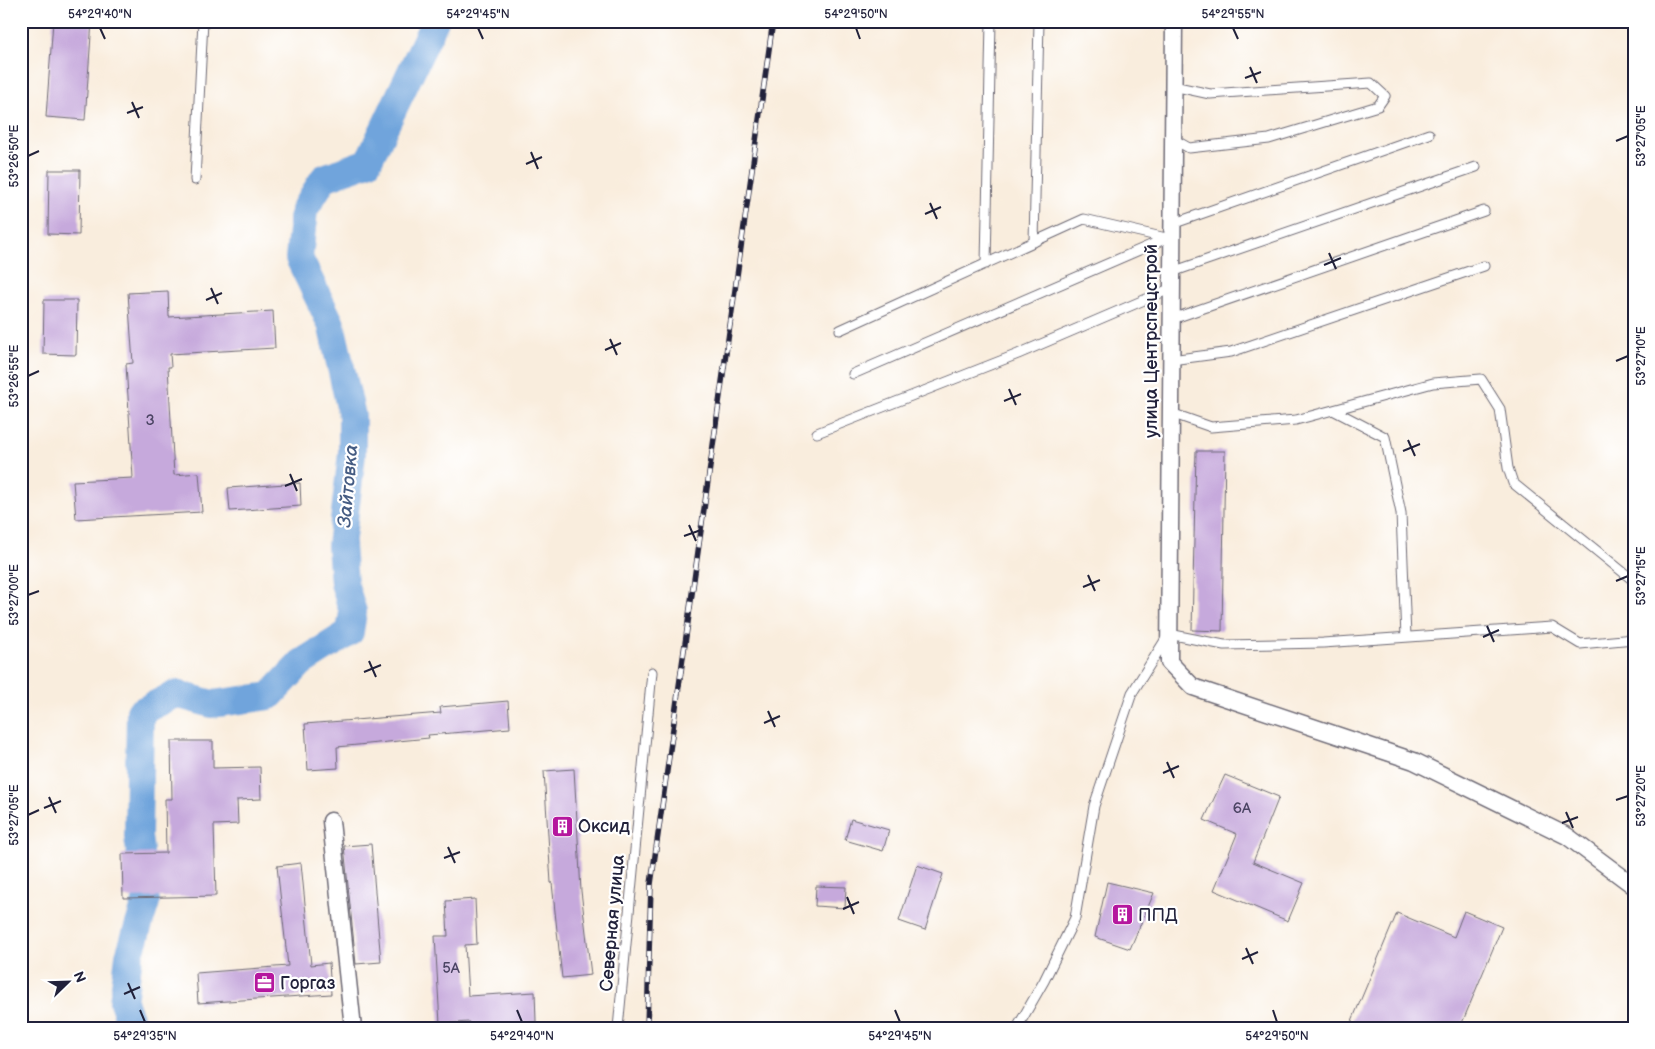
<svg xmlns="http://www.w3.org/2000/svg" width="1655" height="1049" font-family="'Balsamiq Sans',sans-serif">
	<rect width="100%" height="100%" fill="#fff"/>
	<filter id="ink" filterUnits="userSpaceOnUse"><feTurbulence type="fractalNoise" baseFrequency=".02" numOctaves="2"/><feDisplacementMap in="SourceGraphic" scale="10" xChannelSelector="R" yChannelSelector="G"/><feConvolveMatrix kernelMatrix="1 2 1 2 8 2 1 2 1" color-interpolation-filters="sRGB"/></filter>
	<filter id="wash" filterUnits="userSpaceOnUse"><feTurbulence type="fractalNoise" baseFrequency=".0096" numOctaves="4" result="noise"/><feDisplacementMap in="SourceGraphic" scale="20" xChannelSelector="R" yChannelSelector="G"/><feGaussianBlur stdDeviation="1.12" result="paint"/><feColorMatrix in="noise" values="0 0 0 0 0 0 0 0 0 0 0 0 0 0 0 0 0 1.4 0 .05"/><feComposite in="paint" operator="in"/></filter>
	<g filter="url(#wash)">
		<rect width="100%" height="100%" fill="#f9eddd"/>
		<g fill="none" stroke-linecap="round" stroke-linejoin="round">
			<path stroke="#6fa4dc" stroke-width="28" d="M140,851L138,837L140,712L176,694L212,704L270,696L301,663L350,632L353,612L344,583L341,546L352,454V416L331,324L299,258L304,210L324,178L368,162L435,21
				M130,1021L123,1002L129,956L146,902"/>
		</g>
		<g id="blocks">
			<path fill="#c6a9dc" d="M53,21H92L85,120L46,117Z
				M49,170H80L79,235L48,234Z
				M168,291L169,317L273,311L275,348L170,354L171,367H168L174,475L199,473L202,512L76,519L73,481L133,478L126,364L133,363L128,293Z
				M44,300H77L76,355L43,354Z
				M1196,451H1225L1222,631L1192,630Z
				M300,483L301,506L230,511L228,488Z
				M508,701L510,728L428,735L429,738L337,747L338,768L308,770L305,724L441,713L440,707Z
				M171,741H213V768L260,767L261,799L237,800L238,824L214,825L216,896L123,898L122,854L166,853L165,799H172Z
				M574,769L581,891L591,975L562,978L552,883H551L544,771Z
				M1225,775L1279,797L1253,862L1304,883L1288,921L1214,890L1237,834L1204,820Z
				M851,819L889,830L883,851L845,840Z
				M371,844L381,962L356,964L344,846Z
				M301,863L311,965L329,963L331,994L198,1003L196,973L288,966L277,866Z
				M917,865L943,874L925,930L899,921Z
				M1107,882L1154,893L1130,949L1095,937Z
				M816,886L846,887L845,908L815,906Z
				M475,899L477,944L465,945L468,996L535,992L536,1022L469,1026V1022L440,1024L435,936H448L446,901Z
				M1464,911L1502,927L1460,1028H1349L1397,913L1454,937Z"/>
		</g>
	</g>
	<g filter="url(#ink)">
		<use href="#blocks" fill-opacity="0" stroke="#6d6974" stroke-width="1"/>
		<g fill="none" stroke-linecap="round" stroke-linejoin="round">
			<defs>
				<path id="service" d="M1173,139L1189,148L1269,139L1378,106L1385,96L1371,83L1210,94L1173,86
					M195,180L203,21
					M1172,224L1429,134
					M1034,242L1039,21
					M986,264L991,21
					M1172,272L1476,167
					M1172,319L1484,211
					M840,330L1084,219L1166,238
					M1171,360L1231,352L1484,266
					M853,374L1167,238
					M1333,410L1385,437L1401,513L1406,637
					M1171,413L1211,427L1296,420L1433,383L1481,379L1500,409L1508,468L1513,483L1634,581
					M817,433L1018,354L1172,288
					M107,1028L154,1026L159,1028
					M618,1028L652,672
					M1017,1028L1044,981L1075,918L1094,806L1132,693L1169,634L1224,645L1323,643L1552,627L1580,644L1634,639"/>
				<path id="minor" d="M1174,21L1169,662L1193,687L1414,761L1567,836L1634,886
					M331,821L353,1028"/>
			</defs>
			<use href="#service" stroke="#6d6974" stroke-width="11"/>
			<use href="#minor" stroke="#6d6974" stroke-width="19"/>
			<use href="#service" stroke="#fff" stroke-width="9"/>
			<use href="#minor" stroke="#fff" stroke-width="16"/>
			<defs>
				<path id="rail" d="M647,1028L651,884L773,21"/>
			</defs>
			<use href="#rail" stroke="#22223b" stroke-width="5.5"/>
			<use href="#rail" stroke="#fff" stroke-width="4" stroke-dasharray="11" stroke-linecap="butt"/>
		</g>
	</g>
	<path fill="none" stroke="#22223b" stroke-width="2" d="M100,28L105,39M478,28L483,39M856,28L860,39M1233,28L1238,39M1250,67L1257,83M1245,78L1261,72M132,102L139,118M127,113L143,107M1616,141L1628,136M531,152L538,169M28,156L39,151M526,164L542,157M930,203L937,219M925,214L941,207M1329,253L1336,269M1324,265L1341,258M211,288L218,304M206,300L222,293M610,339L617,355M605,350L621,343M1616,361L1628,356M28,376L39,371M1009,389L1016,405M1004,401L1021,394M1408,440L1415,456M1403,451L1420,444M290,474L297,491M285,486L302,479M689,525L696,541M684,536L701,530M1088,575L1095,591M1616,581L1628,576M1083,587L1100,580M28,595L39,591M1487,626L1494,642M1483,637L1499,630M369,661L376,677M364,672L381,665M768,711L775,727M764,723L780,716M1167,762L1174,778M1163,773L1179,766M49,797L56,813M1616,800L1628,796M44,808L61,801M1566,812L1573,828M28,815L39,810M1562,823L1578,817M448,847L455,863M444,858L460,852M847,897L854,914M843,909L859,902M1246,948L1253,964M1242,959L1258,952M128,983L135,999M124,994L140,987M140,1010L145,1022M517,1010L522,1022M895,1010L900,1022M1273,1010L1277,1022"/>
	<defs>
		<symbol id="building-square" viewBox="-11 -11 22 22"><rect x="-9" y="-9" width="18" height="18" rx="4" fill="#b5179e" stroke="#fff"/><path d="M-4-6H4V6H1V3H-1V6H-4ZM-2.5-4.3h1.7v1.8h-1.7ZM.8-4.3h1.7v1.8H.8ZM-2.5-1h1.7V.8h-1.7ZM.8-1h1.7V.8H.8Z" fill="#fff"/></symbol>
		<symbol id="office-square" viewBox="-11 -11 22 22"><rect x="-9" y="-9" width="18" height="18" rx="4" fill="#b5179e" stroke="#fff"/><path d="M-6-3h4V-5.5h4V-3h4V5H-6ZM-1-4.5V-3h2v-1.5ZM-6 0V1H6V0Z" fill="#fff"/></symbol>
	</defs>
	<g fill-rule="evenodd">
		<use href="#building-square" x="550" y="814" width="25" height="25"/>
		<use href="#building-square" x="1110" y="902" width="25" height="25"/>
		<use href="#office-square" x="252" y="970" width="25" height="25"/>
	</g>
	<g text-anchor="middle" stroke-width="4.5" stroke-linejoin="round" paint-order="stroke">
		<g font-size="15" fill="#4b4463">
			<text x="150" y="425">3</text>
			<text x="1242" y="813">6А</text>
			<text x="451" y="973">5А</text>
		</g>
		<g font-size="18" fill="#22223b" stroke="#fff">
			<text transform="translate(1151 341) rotate(-90)" y="6">улица Центрспецстрой</text>
			<text transform="translate(612 923) rotate(-85)" y="6">Северная улица</text>
		</g>
		<g font-size="18" fill="#22223b" stroke="#fff" text-anchor="start">
			<text x="578" y="832">Оксид</text>
			<text x="1138" y="921">ППД</text>
			<text x="280" y="989">Горгаз</text>
		</g>
		<g font-size="19" font-style="italic" fill="#455c83" stroke="#fff">
			<text transform="translate(347 486) rotate(-85)" y="7">Зайтовка</text>
		</g>
	</g>
	<rect width="1655" height="1049" fill="none" stroke="#fff" stroke-width="55"/>
	<g transform="translate(68 982) rotate(67)" stroke="#ffffff" stroke-width="4" paint-order="stroke">
	<path d="M0-4L9 19L0 12L-9 19Z" fill="#22223b"/>
	<text y="-8" font-size="14" font-weight="bold" text-anchor="middle" fill="#22223b">N</text>
	</g>
	<rect x="28" y="28" width="1600" height="994" fill="none" stroke="#22223b" stroke-width="2"/>
	<g font-size="12" text-anchor="middle" fill="#22223b">
		<text x="100" y="18">54°29'40"N</text>
		<text x="478" y="18">54°29'45"N</text>
		<text x="856" y="18">54°29'50"N</text>
		<text x="1233" y="18">54°29'55"N</text>
		<text transform="translate(1641 136) rotate(-90)" y="4">53°27'05"E</text>
		<text transform="translate(14 156) rotate(-90)" y="4">53°26'50"E</text>
		<text transform="translate(1641 356) rotate(-90)" y="4">53°27'10"E</text>
		<text transform="translate(14 376) rotate(-90)" y="4">53°26'55"E</text>
		<text transform="translate(1641 576) rotate(-90)" y="4">53°27'15"E</text>
		<text transform="translate(14 595) rotate(-90)" y="4">53°27'00"E</text>
		<text transform="translate(1641 796) rotate(-90)" y="4">53°27'20"E</text>
		<text transform="translate(14 815) rotate(-90)" y="4">53°27'05"E</text>
		<text x="145" y="1040">54°29'35"N</text>
		<text x="522" y="1040">54°29'40"N</text>
		<text x="900" y="1040">54°29'45"N</text>
		<text x="1277" y="1040">54°29'50"N</text>
	</g>
</svg>
